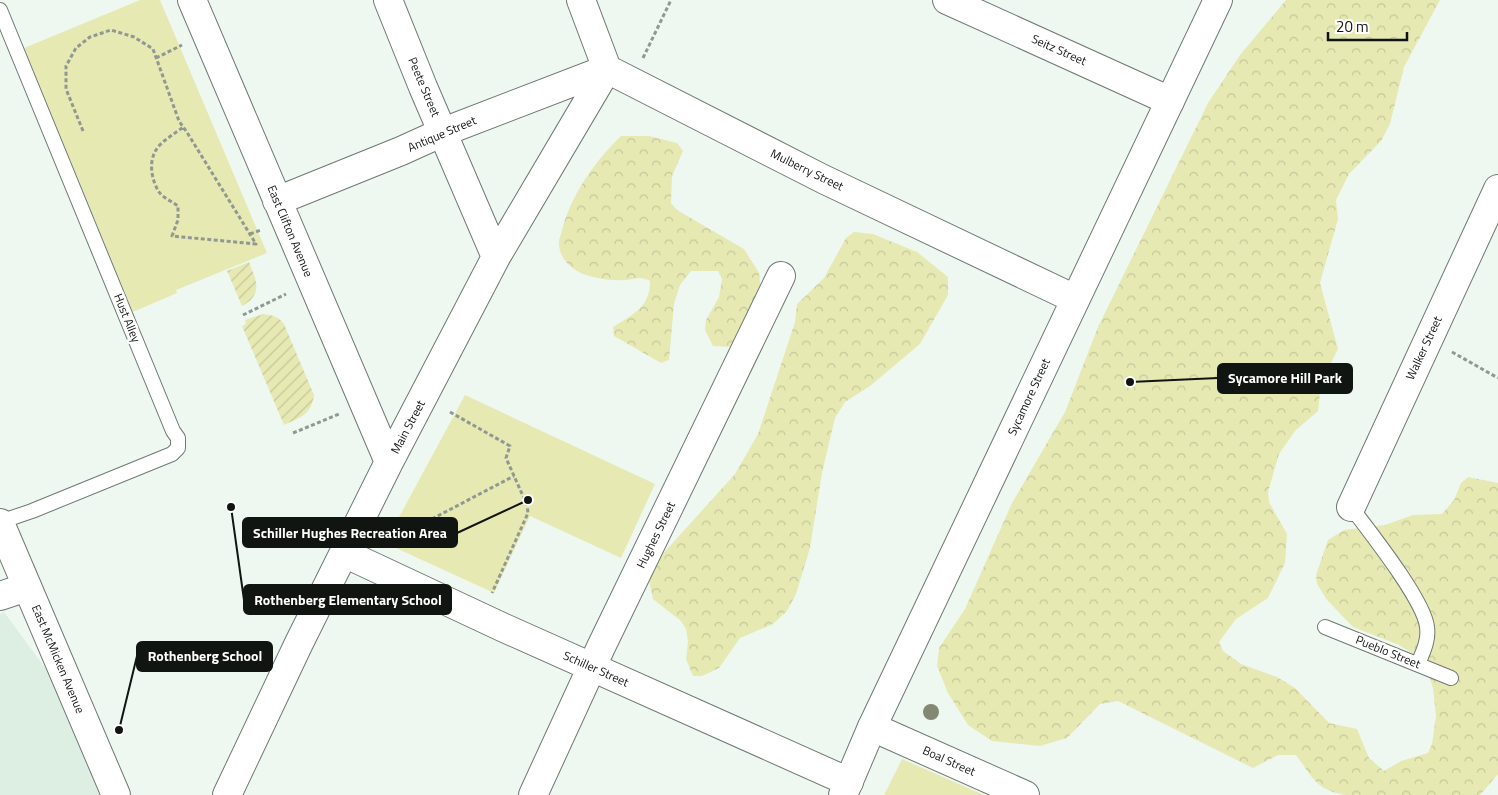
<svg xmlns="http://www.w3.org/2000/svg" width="1498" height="795" font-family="'Titillium Web',sans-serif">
	<defs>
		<pattern id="forest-crowns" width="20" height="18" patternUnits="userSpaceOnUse" patternTransform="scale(1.25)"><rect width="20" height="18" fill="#e7e9b3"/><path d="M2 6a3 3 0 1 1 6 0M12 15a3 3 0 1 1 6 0" fill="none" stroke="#c5c799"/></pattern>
		<pattern id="garden-furrows" width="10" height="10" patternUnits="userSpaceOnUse" patternTransform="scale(1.25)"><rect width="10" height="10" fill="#e7e9b3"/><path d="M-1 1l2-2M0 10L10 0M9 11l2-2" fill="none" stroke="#c5c799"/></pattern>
	</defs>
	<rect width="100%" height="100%" fill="#eef8f1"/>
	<path fill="#ddeee2" d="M4,612L84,721L116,795H0V614Z"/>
	<path fill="#e7e9b3" d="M140,0H160L267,253L176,290L177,293L133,312L24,48Z
		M465,395L655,484L621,558L530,516L494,593L385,543Z
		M902,759L984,795H884Z"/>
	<path fill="url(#forest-crowns)" d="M1286,0H1440L1404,67L1390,124L1381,141L1349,174L1336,200L1338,219L1320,283L1338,349L1321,383L1318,411L1295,431L1279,454L1268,492L1269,502L1287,534L1285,563L1268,598L1236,619L1219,642L1223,651L1241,664L1277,677L1295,688L1329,723L1357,729L1369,758L1384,771L1401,761L1428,753L1432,744L1436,716L1433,688L1427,670L1415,655L1399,645L1353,627L1327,600L1317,584L1316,575L1328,540L1344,530L1385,525L1413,515L1442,514L1454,500L1461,483L1468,477L1498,483V774L1480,795H1346C1316,790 1313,778 1296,755H1278L1253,768L1118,701L1100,704L1067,738L1040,746L992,741L968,725L948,693L937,666L939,648L965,609L1012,503L1065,412L1098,327L1208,103L1240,55Z
		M621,136H649L677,143L683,151L672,176L671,203L677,210L744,249L759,273L761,292L737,341L731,347L713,346L705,330L706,320L719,297L722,279L718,271H691L680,285L674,304L669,360L661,363L614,336L613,327C633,314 650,308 650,281C638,275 636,280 624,280C610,281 591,278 579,272C568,266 560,257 559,245C558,241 561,235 562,230C571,195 595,161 621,136Z
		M854,232L873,234L917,252L948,277V295L920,344L870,386L845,402L835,418L822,473L810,548L796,594L787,611L773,624L740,638L719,668L702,676H693L686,659L688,641L686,629L681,621L653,599L649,581L660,557L735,474L758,434L795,322L797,304L824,278L846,238Z"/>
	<path fill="url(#garden-furrows)" d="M249,262C257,282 263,294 242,306L227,271Z
		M263,314C272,315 278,316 284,324L314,395C311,415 301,417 284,425L242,326L246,324L245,320Z"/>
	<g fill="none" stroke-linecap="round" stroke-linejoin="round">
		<defs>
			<path id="lane" d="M0,10L173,431L178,438V448L172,454L32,511L0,522
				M1351,507C1369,531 1424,600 1427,627C1429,640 1423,652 1418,664
				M1325,627L1451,678"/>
			<path id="street" d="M192,0L389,462
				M388,0L423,87L496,257
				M581,0L607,69L823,179L1075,299
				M947,0L1170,101
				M277,201L401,151L443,132L607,69
				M1351,507L1498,189
				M344,553L502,627L849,782
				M0,596L27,587
				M872,727L1025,795
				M227,795L299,643L389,462L496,257L607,69
				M533,795L601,647L781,276"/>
			<path id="secondary" d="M0,523L116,795
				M843,795L872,727L1218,0"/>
		</defs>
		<use href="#lane" stroke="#6f7872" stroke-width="16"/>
		<use href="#street" stroke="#6f7872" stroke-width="30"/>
		<use href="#secondary" stroke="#6f7872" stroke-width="30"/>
		<path stroke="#909892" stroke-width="3" stroke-dasharray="4 2.5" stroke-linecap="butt" d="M156,58L182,45
			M643,58L671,0
			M83,131L66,89V66L76,48L90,37L111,30L134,37L153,49L179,121L188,134L256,244L172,236L178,220V206C173,202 163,198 159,192C152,181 148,163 156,150C161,141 175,134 183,127
			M250,234L261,230
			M243,315L286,294
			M1452,352L1498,378
			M450,412L510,446L506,458L527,505L528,513L492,593
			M293,433L339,414
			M386,543L514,476"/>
		<use href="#lane" stroke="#fff" stroke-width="14"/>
		<use href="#street" stroke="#fff" stroke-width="28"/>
		<use href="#secondary" stroke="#fff" stroke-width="28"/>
	</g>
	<circle fill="#838872" cx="931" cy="712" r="8"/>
	<g text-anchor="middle" stroke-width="4.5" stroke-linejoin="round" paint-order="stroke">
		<g font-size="12" fill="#111512" stroke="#fff">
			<text transform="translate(1059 50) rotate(24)" y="4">Seitz Street</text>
			<text transform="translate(424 87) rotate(67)" y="4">Peete Street</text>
			<text transform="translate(442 134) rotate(-23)" y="4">Antique Street</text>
			<text transform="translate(807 170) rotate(26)" y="4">Mulberry Street</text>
			<text transform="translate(290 231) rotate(67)" y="4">East Clifton Avenue</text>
			<text transform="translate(127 318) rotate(68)" y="4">Hust Alley</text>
			<text transform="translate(1424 348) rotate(-65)" y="4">Walker Street</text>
			<text transform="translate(1029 397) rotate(-65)" y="4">Sycamore Street</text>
			<text transform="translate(408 427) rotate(-62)" y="4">Main Street</text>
			<text transform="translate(656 535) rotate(-64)" y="4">Hughes Street</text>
			<text transform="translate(1388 652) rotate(22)" y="4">Pueblo Street</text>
			<text transform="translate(58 659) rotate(67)" y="4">East McMicken Avenue</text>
			<text transform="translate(596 669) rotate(24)" y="4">Schiller Street</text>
			<text transform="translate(949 761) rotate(24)" y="4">Boal Street</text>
		</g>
	</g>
	<path fill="none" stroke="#111512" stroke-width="2" d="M1130 382L1218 378M528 500L457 533M231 507L244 600M119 730L137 656"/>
	<g fill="#111512" stroke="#fff" stroke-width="2">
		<circle cx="1130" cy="382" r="5"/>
		<circle cx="528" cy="500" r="5"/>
		<circle cx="231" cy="507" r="5"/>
		<circle cx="119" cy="730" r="5"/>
	</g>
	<g fill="#111512" stroke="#111512" stroke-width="2">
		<rect x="1218" y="364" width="134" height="29" rx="5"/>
		<rect x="243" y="518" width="214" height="29" rx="5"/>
		<rect x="244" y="585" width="207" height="29" rx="5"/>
		<rect x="137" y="642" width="135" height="29" rx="5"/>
	</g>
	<g font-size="14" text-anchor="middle" font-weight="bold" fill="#fff">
		<text x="1285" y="383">Sycamore Hill Park</text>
		<text x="350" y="538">Schiller Hughes Recreation Area</text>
		<text x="348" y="605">Rothenberg Elementary School</text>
		<text x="205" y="661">Rothenberg School</text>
	</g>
	<path d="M1328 32v8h79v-8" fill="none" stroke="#111512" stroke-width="2.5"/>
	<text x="1336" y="32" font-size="15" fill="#111512" stroke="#ffffff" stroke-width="4" paint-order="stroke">20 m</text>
</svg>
